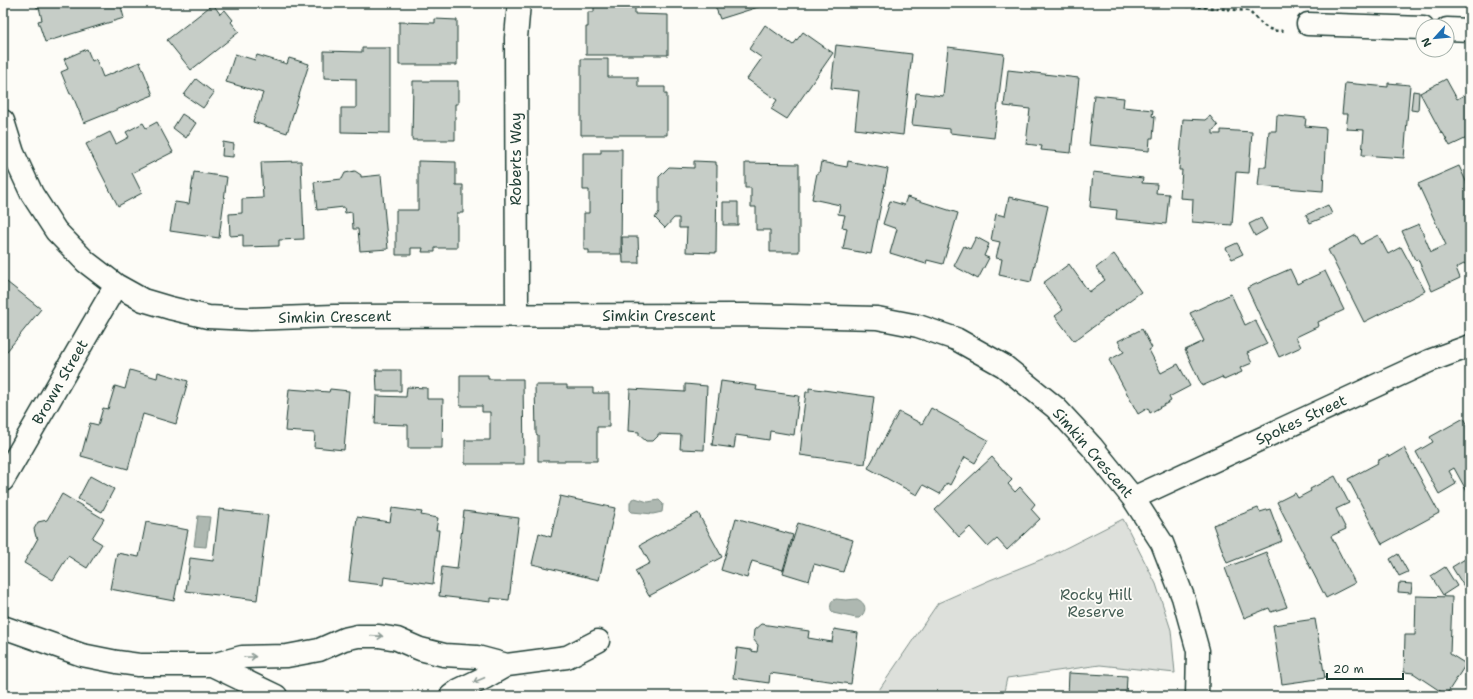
<svg xmlns="http://www.w3.org/2000/svg" width="1473" height="699" font-family="'Shantell Sans',sans-serif">
	<rect width="100%" height="100%" fill="#fdfcf7"/>
	<filter id="ink" filterUnits="userSpaceOnUse"><feTurbulence type="fractalNoise" baseFrequency=".025" numOctaves="2"/><feDisplacementMap in="SourceGraphic" scale="8" xChannelSelector="R" yChannelSelector="G"/><feConvolveMatrix kernelMatrix="1 2 1 2 8 2 1 2 1" color-interpolation-filters="sRGB"/></filter>
	<g filter="url(#ink)">
		<path fill="#dde0db" stroke="#7e8e88" d="M1123,519L1156,584L1171,630L1175,673L1100,665L1007,678L1003,696H875L938,603L990,580L1050,556Z"/>
		<path fill="#aeb8b1" stroke="#75877f" d="M635,498L648,502L659,500L663,504L662,512L653,514L632,512L630,510V503L632,499Z
			M198,516L210,517L206,547L194,546Z
			M836,599L846,600L857,599C866,603 868,611 859,618H856L833,613C830,609 830,606 832,601Z"/>
		<path fill="#c6cdc7" stroke="#1f3d34" d="M35,3H120L124,18L45,42L38,21L42,20L39,7L37,8Z
			M594,3H635V14L668,15V55H586V27H588V12H594Z
			M714,3H771L720,19Z
			M213,4L220,14L225,10L233,20L231,22L239,32L191,70L167,40Z
			M435,19L457,20V65H399V22L435,23Z
			M765,25L793,45L803,32L833,53L787,119L771,109L777,100L747,79L762,58L749,49Z
			M836,45L912,54L903,135L855,129L859,91L831,88Z
			M948,47L1004,54L994,138L950,133V129L912,125L916,93L943,96Z
			M362,48H390V133L341,132V108H356V79L324,78V51L362,52Z
			M87,49L92,61L96,59L103,77L140,62L153,95L84,123L72,94H70L61,72L68,69L64,59Z
			M235,54L255,60L257,55L287,64L289,58L309,64L287,133L253,122L263,93L226,82Z
			M581,59H608V77H638V87H665V94H667V135H581Z
			M1008,70L1079,78L1071,153L1041,150L1042,146L1026,144L1030,109L1004,106Z
			M196,79L214,93L203,108L184,95Z
			M1446,79L1457,99L1470,92V142L1467,138L1450,146L1443,133L1442,134L1420,93Z
			M413,81H458V104H455V140H412Z
			M1345,83L1388,87V83L1410,85L1404,158L1362,155L1364,130L1346,129L1348,114H1342Z
			M1413,91L1419,92L1418,111L1411,110Z
			M1094,95L1124,98L1123,107L1153,110L1152,116L1155,117L1153,138H1150L1149,151L1089,145Z
			M182,114L196,123L186,138L173,128Z
			M1277,115L1306,118L1305,126L1326,128L1323,191L1258,186L1260,167H1266L1269,131H1276Z
			M1210,116L1218,126L1213,130V134H1221V130L1252,132L1249,173L1236,172L1232,225L1192,222L1193,199L1180,198L1182,170H1179L1183,119L1205,120Z
			M157,122L173,152L132,173L142,193L118,206L86,144L110,132L116,144L129,137L126,132L143,123L146,128Z
			M223,142L234,144L233,157L222,156Z
			M601,149H622L621,254H589V250H584V213H589V190H583V153H601Z
			M301,161L304,239L279,240V246L243,247V235L230,236L229,214L242,213V199L263,198L261,162Z
			M418,161L456,162V185H463V213H457V248H435V252H422L423,248H411V255H396V210H418Z
			M694,161L716,162V165H717L716,253L686,252L687,228H679V218H674L665,228L655,218L659,212V177L669,167L694,168Z
			M848,161L888,169L871,254L843,249L847,228L842,227L845,215L838,214L840,205L812,199L817,173H819L821,162L847,167Z
			M745,163L799,164V252H770V230H756V207H751V188H745Z
			M1459,166L1470,190V261L1456,268L1460,278L1432,291L1418,259L1415,260L1402,231L1419,224L1431,252L1446,245L1418,184Z
			M355,171L361,175V177L381,175L388,249L360,251L358,229H353L352,212L345,213L344,207L317,210L314,182L342,179L345,173Z
			M194,172L227,177L219,238L170,231L175,202L189,204Z
			M1093,172L1143,178L1142,183L1157,184L1156,193L1169,194L1166,224L1116,219L1117,210L1090,207Z
			M907,197L958,213L943,264L927,260L926,264L890,253L897,229L883,224L890,201L904,205Z
			M1009,197L1048,206L1031,282L999,275L1002,259L996,258L1000,242L991,240L996,214L1005,216Z
			M723,202H738V225H723Z
			M1328,205L1332,214L1310,223L1306,215Z
			M1261,218L1267,229L1255,236L1249,224Z
			M1356,235L1361,244L1364,243V242L1378,235L1388,254L1401,247L1425,291L1364,322L1328,250Z
			M622,237H638L639,263H623Z
			M976,237L989,244L984,256L989,258L978,279L954,266L964,246L970,249Z
			M1237,243L1243,254L1232,259L1226,248Z
			M1114,254L1141,292L1074,341L1055,316L1063,310L1043,283L1069,264L1089,292L1105,280L1096,268Z
			M1290,269L1297,284L1325,271L1344,310L1318,322L1319,326L1296,337L1301,347L1279,357L1247,288Z
			M3,279L41,309L3,356Z
			M1231,294L1245,325L1255,320L1267,344L1247,353L1252,363L1240,368L1242,372L1224,380L1222,377L1202,386L1185,350L1204,341L1190,313Z
			M1142,329L1152,348L1149,350L1161,373L1178,364L1190,386L1169,397L1171,401L1150,413L1148,408L1138,414L1109,360L1124,352L1118,341Z
			M130,370L157,378L158,372L188,381L176,424L143,414L128,469L81,456L90,423L98,425L103,408L108,409L115,386L125,389Z
			M376,370H401V391H377Z
			M460,375H488V379H523L524,464H465V440H490V412H482V406H460Z
			M721,381L757,386L756,390L799,396L794,435L770,431L769,440L736,435L734,448L712,445Z
			M685,384L707,386L704,450L680,449L681,435L658,434V436L653,441H646L639,435V432L628,431L630,389L685,392Z
			M535,385H567V388H593V393H609V427H597V461H538V435L536,434Z
			M407,387L427,388V399H443L442,448H408V425L375,424L376,396L406,397Z
			M809,388L874,397L865,464L800,455L802,434L801,432L806,392H809Z
			M289,389L329,392L330,389L349,391L344,450L314,447L315,433L285,431Z
			M931,408L988,440L975,463L965,457L950,485L947,483L940,494L923,485L917,495L868,468L899,412L922,424Z
			M1464,418L1470,429V497L1454,468L1449,471L1456,484L1439,494L1416,452L1433,442L1430,437Z
			M1404,448L1439,513L1382,544L1348,479L1378,463L1377,461L1388,455L1389,457Z
			M992,457L1012,480L1008,484L1015,492L1020,487L1035,504L1031,509L1040,519L1007,550L997,539L988,547L970,527L959,537L935,510Z
			M90,476L114,489L102,512L78,499Z
			M1335,476L1349,503L1336,509L1346,529L1331,536L1355,583L1326,598L1277,502L1295,493L1298,498L1311,491L1310,489Z
			M62,494L104,519L92,538L102,544L87,568L68,556L53,580L24,563L38,538L36,537L34,529L38,522L47,520Z
			M560,496L615,508L599,580L532,564L539,533L551,537Z
			M392,508L422,512L421,515L438,518L436,530H439L433,584L384,577L383,585L349,581L357,517L390,522Z
			M1258,508L1260,512L1270,509L1282,541L1227,563L1213,525Z
			M219,509L268,515L257,600L186,591L190,558L213,561Z
			M464,511L519,518L509,600L491,598V602L439,596L442,567L457,569Z
			M698,513L722,557L649,596L635,571L650,563L640,545Z
			M736,518L793,535L783,570L752,561L747,578L721,570Z
			M146,522L188,530L174,601L110,589L117,553L139,557Z
			M798,523L853,540L843,572L814,564L809,581L783,573Z
			M1266,552L1287,607L1271,612L1269,608L1244,618L1225,568Z
			M1398,554L1408,572L1399,576L1390,559Z
			M1470,556V592L1468,593L1452,567Z
			M1445,567L1457,586L1443,595L1431,576Z
			M1399,583L1412,584L1411,593L1398,592Z
			M1416,596L1452,597L1450,654L1466,664L1446,695L1413,673L1404,672L1405,635H1415Z
			M1315,619L1325,678L1282,684L1273,625Z
			M761,624L809,631L808,638L832,642L834,629L858,633L851,684L770,673L769,683L733,678L737,648L751,650V651L757,652L758,645L753,639L754,630Z
			M1069,673L1127,676L1126,696H1068Z
			M1408,689L1419,696H1403Z"/>
		<g fill="none" stroke-linecap="round" stroke-linejoin="round">
			<defs>
				<path id="minor" d="M1308,24L1423,28
					M1447,29L1470,30
					M3,121L13,153L32,194L56,231L86,262L116,285L143,300L170,308L208,317L250,319L334,316L744,315L877,318L918,326L956,339L1004,366L1056,408L1092,447L1133,498L1162,543L1183,597L1198,651L1197,696
					M517,316L516,38L519,3
					M3,480L116,285
					M1133,498L1429,361L1470,346
					M3,627L82,655L117,662L139,665H212L242,657L287,656L319,650L344,639L358,636H379L397,639L420,649L444,655L477,657L507,665L567,657L598,641
					M212,665L276,696
					M451,696L459,690L486,677L507,665"/>
			</defs>
			<use href="#minor" stroke="#1f3d34" stroke-width="25"/>
			<path stroke="#1f3d34" stroke-width="2.5" stroke-dasharray="3 3" stroke-linecap="butt" d="M1150,3L1249,11C1260,23 1269,34 1286,30"/>
			<use href="#minor" stroke="#fdfcf7" stroke-width="22"/>
		</g>
		<defs><path id="oneway-shaft" d="M-6 0H5M1.5-3L5.5 0L1.5 3" fill="none" stroke-width="1.6" stroke-linecap="round" stroke-linejoin="round"/></defs>
		<g stroke="#8e9c96">
			<use href="#oneway-shaft" transform="translate(377 636) rotate(4)"/>
			<use href="#oneway-shaft" transform="translate(250 657) rotate(-3)"/>
			<use href="#oneway-shaft" transform="translate(479 680) rotate(157)"/>
		</g>
	</g>
	<g text-anchor="middle" stroke-width="3.5" stroke-linejoin="round" paint-order="stroke">
		<g font-size="15" fill="#1f3d34" stroke="#fdfcf7">
			<text transform="translate(516 159) rotate(-90)" y="5">Roberts Way</text>
			<text x="659" y="321">Simkin Crescent</text>
			<text transform="translate(335 317) rotate(-1)" y="5">Simkin Crescent</text>
			<text transform="translate(60 382) rotate(-60)" y="5">Brown Street</text>
			<text transform="translate(1301 420) rotate(-25)" y="5">Spokes Street</text>
			<text transform="translate(1093 453) rotate(49)" y="5">Simkin Crescent</text>
		</g>
		<g font-size="15" fill="#455e55" stroke="#fdfcf7">
			<text x="1096" y="600">Rocky Hill<tspan x="1096" dy="17">Reserve</tspan></text>
		</g>
	</g>
	<rect width="1473" height="699" fill="none" stroke="#fdfcf7" stroke-width="16"/>
	<rect x="8" y="8" width="1457" height="683" fill="none" stroke="#1f3d34" stroke-width="1.5" filter="url(#ink)"/>
	<g transform="translate(1435 38) rotate(243)"><circle r="19" fill="#fdfcf7" stroke="#a4b0a9"/>
	<path d="M0-3L7 15L0 10L-7 15Z" fill="#1f6fb2"/>
	<text y="-6" font-size="11" font-weight="bold" text-anchor="middle" fill="#1f3d34">N</text>
	</g>
	<path d="M1327 673v6h76v-6" fill="none" stroke="#1f3d34" stroke-width="2"/>
	<text x="1333" y="673" font-size="12" fill="#1f3d34" stroke="#fdfcf7" stroke-width="3" paint-order="stroke">20 m</text>
</svg>
